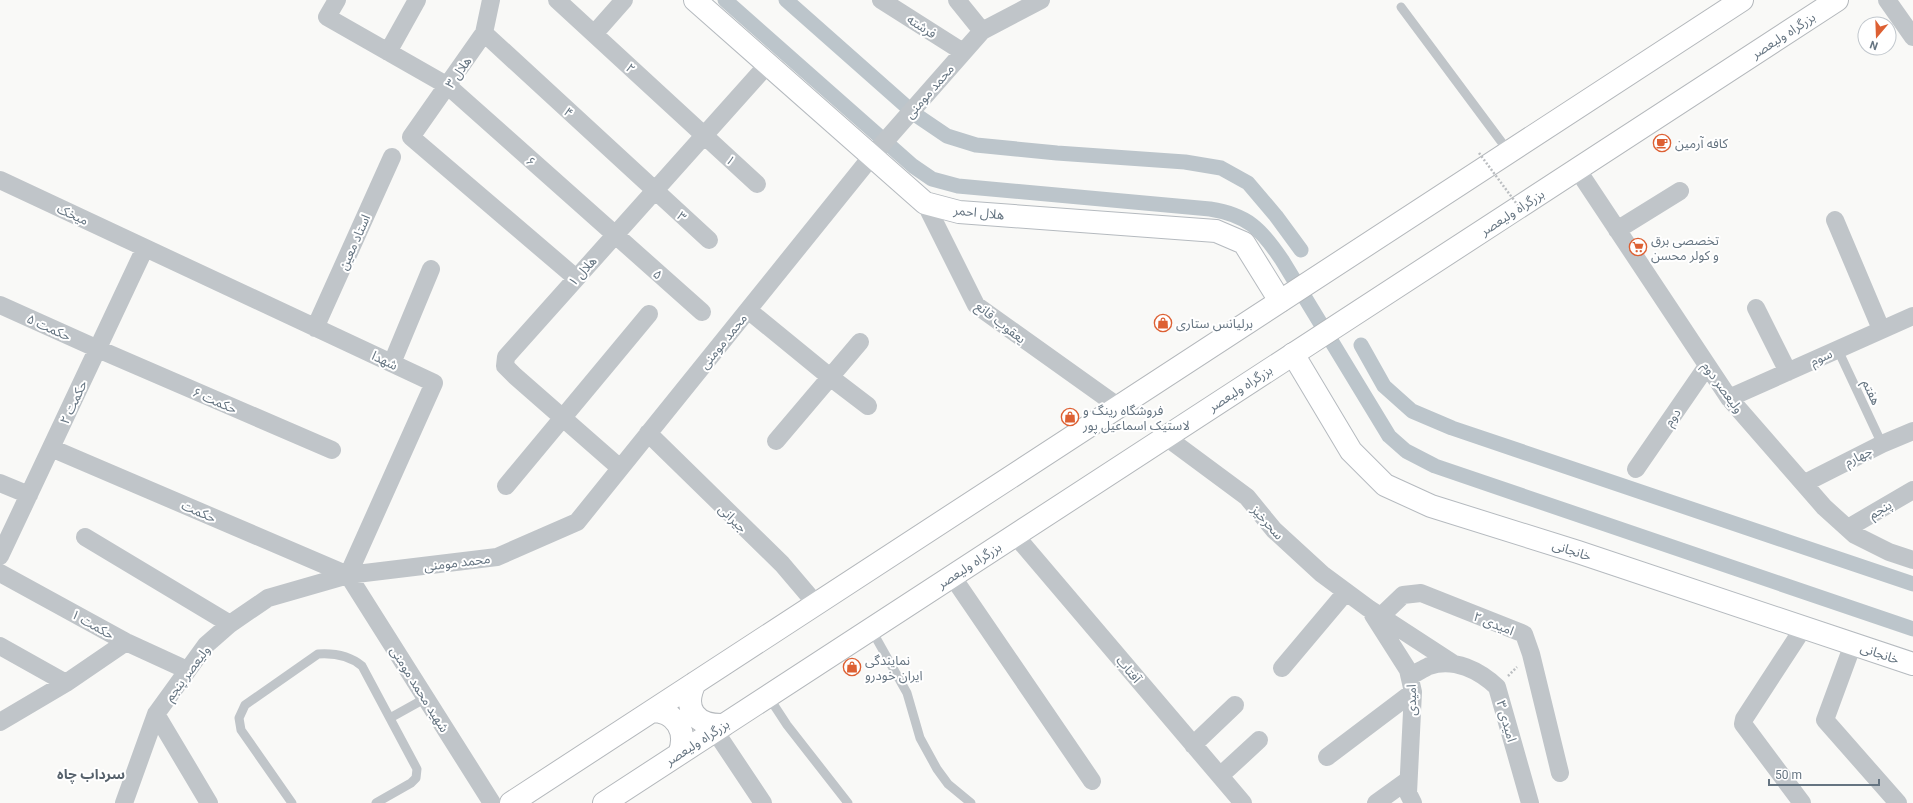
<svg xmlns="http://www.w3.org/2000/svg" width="1913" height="803" font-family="Roboto,'Noto Sans Arabic',sans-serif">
	<rect width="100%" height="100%" fill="#f9f9f7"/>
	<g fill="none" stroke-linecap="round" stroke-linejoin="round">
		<path stroke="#bcc5cb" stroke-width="15" d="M725,0L913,166L932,179L958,186L1210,209C1248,215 1261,229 1282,260L1389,436L1406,451L1435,466L1913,629
			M786,0L916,115L947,136L976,145L1057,153L1185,162L1221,168L1248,183L1276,216L1301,250
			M1361,345L1384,386L1412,411L1452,428L1913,584"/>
		<defs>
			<path id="secondary" d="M695,0L925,203L959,212L1216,231L1244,243L1280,301
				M1293,354L1351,451L1385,485L1431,506L1578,552L1913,664"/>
			<path id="trunk" d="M695,683C682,709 696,726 724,725
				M652,711C676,711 688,732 679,754
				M511,803L1742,0
				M604,803L1837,0"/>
		</defs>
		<use href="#secondary" stroke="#b5babf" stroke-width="24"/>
		<use href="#trunk" stroke="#b4b8bc" stroke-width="24"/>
		<path stroke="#bbbec1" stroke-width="2.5" stroke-dasharray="2 2" stroke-linecap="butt" d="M1508,676L1517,667"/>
		<path stroke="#c0c5c9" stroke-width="9" d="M1401,7L1509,152
			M1838,350L1882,444
			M871,629L907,693L920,738L937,769L948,784L971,803
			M768,696L787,725L848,803
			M390,718L426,698
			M292,803L241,730L239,718L245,705L318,654C333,653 350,656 362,666L417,769L416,778L411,783L376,803"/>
		<path stroke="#c0c5c9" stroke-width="18" d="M337,0L327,17L448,86L702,312
			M491,0L484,33L411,137L576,278
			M557,0L757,184
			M881,0L963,52
			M957,0L982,31
			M1887,0L1913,37
			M484,33L709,240
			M594,34L624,0
			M388,52L417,0
			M1577,169L1729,398L1824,507L1855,535L1889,552L1913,560
			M0,180L434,383L348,575
			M925,203L976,305L1119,407
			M1835,220L1881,329
			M1617,230L1680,191
			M0,305L98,349L332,450
			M1756,308L1788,372
			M748,310L830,377L868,406
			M315,328L392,157
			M392,363L431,269
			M1729,398L1913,316
			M648,433L782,564L816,604
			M1166,437L1247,497L1274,530L1322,574L1368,608L1454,664
			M776,441L860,342
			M51,448L348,575
			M620,468L515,376L505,366L506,357L768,64
			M1636,469L1707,366
			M0,483L29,495
			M1805,483L1882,444L1913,431
			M506,486L649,314
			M1848,528L1913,490
			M1015,535L1243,803
			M85,537L230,624
			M0,556L145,248
			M0,573L126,642L187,670
			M348,575L492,803
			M952,576L1092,781
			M1373,615L1408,670L1413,692L1408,793L1413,803
			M1381,616L1403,595L1421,593L1524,634L1531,654L1560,773
			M1853,644L1825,720L1898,803
			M0,646L66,683
			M1282,668L1346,592
			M1410,676C1416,673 1423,669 1429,666C1454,657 1480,671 1497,687L1530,803
			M156,714L209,803
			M0,722L66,683L126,642
			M715,731L763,803
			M1193,745L1235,705
			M1327,757L1413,692
			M1220,776L1259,740
			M124,803L156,714L206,645L230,624L268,598L348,575L497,557L577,522L872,156L982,31L1041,0
			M1376,803L1408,780
			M1802,803L1743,724L1744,719L1804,627"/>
		<use href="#secondary" stroke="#fff" stroke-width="22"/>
		<use href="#trunk" stroke="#fff" stroke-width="22"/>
		<path stroke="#bbbec1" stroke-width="2.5" stroke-dasharray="2 2" stroke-linecap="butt" d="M1479,153L1522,211"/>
	</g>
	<defs>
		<symbol id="cafe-ring" viewBox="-11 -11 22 22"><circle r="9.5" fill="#fff" stroke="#dd6033" stroke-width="1.5"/><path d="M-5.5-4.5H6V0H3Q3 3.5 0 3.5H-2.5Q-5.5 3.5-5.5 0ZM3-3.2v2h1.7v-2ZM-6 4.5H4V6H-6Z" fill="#dd6033"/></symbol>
		<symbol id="supermarket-ring" viewBox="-11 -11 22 22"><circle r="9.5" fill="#fff" stroke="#dd6033" stroke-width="1.5"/><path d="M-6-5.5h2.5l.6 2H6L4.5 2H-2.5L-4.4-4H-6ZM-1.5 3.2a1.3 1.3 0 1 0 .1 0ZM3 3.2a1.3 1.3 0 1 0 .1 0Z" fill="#dd6033"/></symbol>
		<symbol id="shop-ring" viewBox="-11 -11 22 22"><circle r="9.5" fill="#fff" stroke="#dd6033" stroke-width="1.5"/><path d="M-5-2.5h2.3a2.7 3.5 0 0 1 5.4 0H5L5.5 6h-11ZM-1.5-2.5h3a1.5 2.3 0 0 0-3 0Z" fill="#dd6033"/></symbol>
	</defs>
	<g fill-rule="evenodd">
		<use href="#cafe-ring" x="1652" y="133" width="20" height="20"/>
		<use href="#supermarket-ring" x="1628" y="237" width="20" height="20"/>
		<use href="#shop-ring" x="1153" y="313" width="20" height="20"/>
		<use href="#shop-ring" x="1060" y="407" width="20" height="20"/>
		<use href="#shop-ring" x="842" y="657" width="20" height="20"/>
	</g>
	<g text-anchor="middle" stroke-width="4" stroke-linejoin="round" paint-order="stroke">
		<g font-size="13" fill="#657481" stroke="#fff">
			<text transform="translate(922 26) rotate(33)" y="5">فرشته</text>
			<text transform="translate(1783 35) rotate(-33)" y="5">بزرگراه ولیعصر</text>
			<text transform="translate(631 68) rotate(43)" y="5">۲</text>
			<text transform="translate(458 72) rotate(-55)" y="5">هلال ۳</text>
			<text transform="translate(929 91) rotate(-49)" y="5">محمد مومنی</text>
			<text transform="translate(569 112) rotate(43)" y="5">۴</text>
			<text transform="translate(731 160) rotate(43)" y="5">۱</text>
			<text transform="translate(531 161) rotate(42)" y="5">۶</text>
			<text transform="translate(979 212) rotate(6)" y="5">هلال احمر</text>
			<text transform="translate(1512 212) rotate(-33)" y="5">بزرگراه ولیعصر</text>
			<text transform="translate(73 214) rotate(25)" y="5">میخک</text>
			<text transform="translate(682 216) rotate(42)" y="5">۳</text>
			<text transform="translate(354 242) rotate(-66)" y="5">استاد معین</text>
			<text transform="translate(582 271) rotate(-48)" y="5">هلال ۱</text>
			<text transform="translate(658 274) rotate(42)" y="5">۵</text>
			<text transform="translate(1001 322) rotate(38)" y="5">یعقوب قانع</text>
			<text transform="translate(49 327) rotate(24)" y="5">حکمت ۵</text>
			<text transform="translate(723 341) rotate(-51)" y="5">محمد مومنی</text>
			<text transform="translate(1821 357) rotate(-24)" y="5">سوم</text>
			<text transform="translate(385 360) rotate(25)" y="5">شهدا</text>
			<text transform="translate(1723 387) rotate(54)" y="5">ولیعصر دوم</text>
			<text transform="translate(1240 388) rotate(-33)" y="5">بزرگراه ولیعصر</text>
			<text transform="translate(1872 392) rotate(65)" y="5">هفتم</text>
			<text transform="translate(215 400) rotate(23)" y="5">حکمت ۶</text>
			<text transform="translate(73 402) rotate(-65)" y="5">حکمت ۲</text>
			<text transform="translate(1672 417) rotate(-55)" y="5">دوم</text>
			<text transform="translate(1858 456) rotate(-26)" y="5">چهارم</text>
			<text transform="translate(1880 509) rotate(-31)" y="5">پنجم</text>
			<text transform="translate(199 511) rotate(23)" y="5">حکمت</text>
			<text transform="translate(733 518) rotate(44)" y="5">جیرانی</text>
			<text transform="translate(1268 522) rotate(48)" y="5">سحرخیز</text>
			<text transform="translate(1572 550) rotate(18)" y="5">خانجانی</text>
			<text transform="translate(457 562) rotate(-7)" y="5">محمد مومنی</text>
			<text transform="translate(969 565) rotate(-33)" y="5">بزرگراه ولیعصر</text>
			<text transform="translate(1494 623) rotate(22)" y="5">امیدی ۲</text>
			<text transform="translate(93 624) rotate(29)" y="5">حکمت ۱</text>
			<text transform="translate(1880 653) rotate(19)" y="5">خانجانی</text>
			<text transform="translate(1129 669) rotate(50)" y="5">آفتاب</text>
			<text transform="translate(187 673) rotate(-53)" y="5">ولیعصر پنجم</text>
			<text transform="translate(420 689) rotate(58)" y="5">شهید محمد مومنی</text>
			<text transform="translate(1411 700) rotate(-91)" y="5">امیدی</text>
			<text transform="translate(1507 721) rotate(74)" y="5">امیدی ۳</text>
			<text transform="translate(697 742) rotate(-33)" y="5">بزرگراه ولیعصر</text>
		</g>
		<g font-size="13" fill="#657481" stroke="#fff" text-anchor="start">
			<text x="1675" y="148">کافه آرمین</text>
			<text x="1651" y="245">تخصصی برق<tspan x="1651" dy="15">و کولر محسن</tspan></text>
			<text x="1176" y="328">برلیانس ستاری</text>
			<text x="1083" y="415">فروشگاه رینگ و<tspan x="1083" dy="15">لاستیک اسماعیل پور</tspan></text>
			<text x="865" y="665">نمایندگی<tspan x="865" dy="15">ایران خودرو</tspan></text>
		</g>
		<g font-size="14" font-weight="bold" fill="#57626c" stroke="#fff">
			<text x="91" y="779">سرداب چاه</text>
		</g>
	</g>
	<g transform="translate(1877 36) rotate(199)"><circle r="19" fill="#ffffff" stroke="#c1c7cd"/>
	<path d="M0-3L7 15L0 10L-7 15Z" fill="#dd6033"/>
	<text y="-6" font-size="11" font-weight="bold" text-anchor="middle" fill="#657481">N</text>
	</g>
	<path d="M1769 779v6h110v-6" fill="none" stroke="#657481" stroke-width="2"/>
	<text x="1775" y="779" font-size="12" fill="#657481" stroke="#ffffff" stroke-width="3" paint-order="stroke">50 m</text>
</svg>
